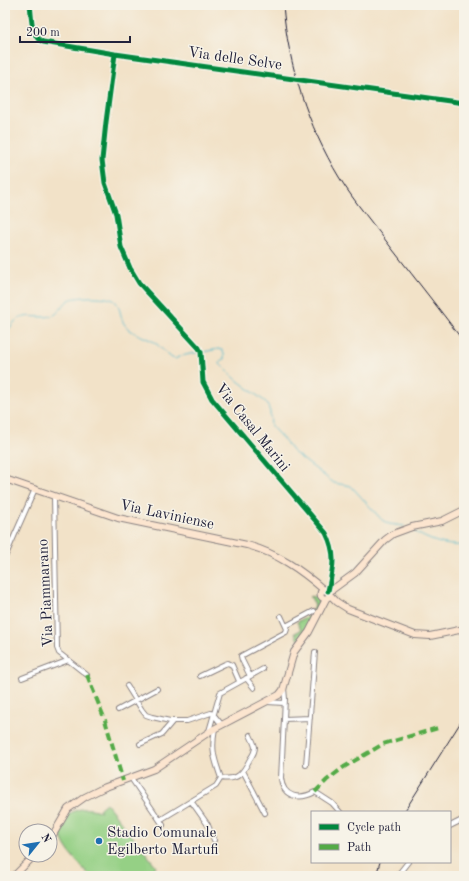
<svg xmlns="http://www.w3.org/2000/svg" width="469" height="881" font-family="'Old Standard TT',serif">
	<rect width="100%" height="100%" fill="#f7f3e8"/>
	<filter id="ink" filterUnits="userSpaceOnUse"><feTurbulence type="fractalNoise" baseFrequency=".025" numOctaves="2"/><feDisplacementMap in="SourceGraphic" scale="8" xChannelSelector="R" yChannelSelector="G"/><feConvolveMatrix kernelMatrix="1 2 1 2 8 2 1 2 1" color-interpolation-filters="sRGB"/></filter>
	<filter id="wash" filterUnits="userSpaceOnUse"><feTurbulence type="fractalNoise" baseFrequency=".012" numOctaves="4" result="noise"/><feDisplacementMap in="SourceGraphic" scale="16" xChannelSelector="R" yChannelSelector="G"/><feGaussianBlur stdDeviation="0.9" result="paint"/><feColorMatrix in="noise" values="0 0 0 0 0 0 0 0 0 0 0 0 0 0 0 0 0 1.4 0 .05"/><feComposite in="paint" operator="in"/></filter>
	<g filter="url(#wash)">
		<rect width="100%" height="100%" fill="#f2e2c8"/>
		<path fill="#95d085" stroke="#5c7960" d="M310,596L317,598L319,604L309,629L303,637L298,640L295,633L301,630L297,622L312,614L315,605Z
			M106,803L156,866L149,876H90C81,866 66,851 62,839C54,815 81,802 101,812L99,809Z"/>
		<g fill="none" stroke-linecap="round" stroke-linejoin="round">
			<path stroke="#4db7cb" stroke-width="1" d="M5,330H8C12,326 14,321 18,319C29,313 43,320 54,315C61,311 63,304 69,300C76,296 111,295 116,302C121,308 120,319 125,325C132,334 144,336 154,342C160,346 165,353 172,358L175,359L181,356L199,352
				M203,352L218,349L222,350L224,354V359L220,361V364L237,380L267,403L270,412L271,426L285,441L292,451L334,483L351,486L382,520L389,524L404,526
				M412,530C427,540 446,547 464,545"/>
		</g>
	</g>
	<g filter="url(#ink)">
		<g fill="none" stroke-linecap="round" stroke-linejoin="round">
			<defs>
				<path id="street" d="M30,5C32,16 30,37 43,42L115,54L464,103
					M115,54L106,122L102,160L105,183L116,214L121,247L130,268L139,283L199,348L201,352L203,382L212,399L326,533C337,555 333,568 328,591
					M54,496L57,648L59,653L87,675
					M5,557L35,489
					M286,626L314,611
					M200,676L225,664L228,663L232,665L239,681
					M250,676L242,660L241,656L286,632L287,629L281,616
					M22,678L69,660
					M246,678L254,688
					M127,686L142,710L146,715L152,717L170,721H187L211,713L213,714L222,725
					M284,688L285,699L281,778C283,798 300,800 315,792L332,803L340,812
					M267,702L284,703
					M118,710L157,689
					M284,719L310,718
					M215,728C211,750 214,758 221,778C238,781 243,773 250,759C253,755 255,752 255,747C254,743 252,739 250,735
					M209,731L220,693L263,669
					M140,744L162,734L173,721
					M306,765L315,652
					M243,771L265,813
					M131,778L163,825
					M191,801L208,825L214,840
					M160,820L216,786L221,778
					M450,826L464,819
					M397,876L408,862"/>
				<path id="secondary" d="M5,479L118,518L247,545C277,553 301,570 324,590
					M320.5 594a4.5 4.5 0 1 1 9 0a4.5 4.5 0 1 1-9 0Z
					M329,592L355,573L385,540L393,534L412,527L442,521L464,510
					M329,594L337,602L348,609L415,635L430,636L464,629
					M50,840L68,809L85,797L103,788L154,769L212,730L279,695L283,690L294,652L309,632L326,599
					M14,876L35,855"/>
			</defs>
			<use href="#street" stroke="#8a8282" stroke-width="6"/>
			<use href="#secondary" stroke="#8a8282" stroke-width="8"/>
			<use href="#street" stroke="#fff" stroke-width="4"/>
			<use href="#secondary" stroke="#fce5cf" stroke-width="6"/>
			<path stroke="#22223b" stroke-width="1" d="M283,5C288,65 308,126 339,177C355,203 375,226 393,250C417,281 441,311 464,342
				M404,812L464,717
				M376,876L380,862"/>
			<path stroke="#53aa46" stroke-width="4" stroke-dasharray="8 4" stroke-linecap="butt" d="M87,675L105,720L123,781
				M315,792L327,780L344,767L383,744L438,728"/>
			<defs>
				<path id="cycleway" d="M30,5C32,16 30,37 43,42L115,54L464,103
					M115,54L106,122L102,160L105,183L116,214L121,247L130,268L139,283L199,348L201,352L203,382L212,399L326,533C337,555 333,568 328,591"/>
			</defs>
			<use href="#cycleway" stroke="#f7f3e8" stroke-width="8"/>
			<use href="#cycleway" stroke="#00873e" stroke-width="5"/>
		</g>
	</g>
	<circle fill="#1f6fb2" stroke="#f7f3e8" stroke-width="1.5" cx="99" cy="841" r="4"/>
	<g text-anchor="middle" stroke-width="3" stroke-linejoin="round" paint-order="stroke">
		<g font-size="15" fill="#22223b" stroke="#f7f3e8">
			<text transform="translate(235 58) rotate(8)" y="5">Via delle Selve</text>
			<text transform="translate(253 427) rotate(51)" y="5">Via Casal Marini</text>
			<text transform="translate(167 514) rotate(12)" y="5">Via Laviniense</text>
			<text transform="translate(45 593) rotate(-93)" y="5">Via Piammarano</text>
		</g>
		<g font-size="15" fill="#22223b" stroke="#f7f3e8" text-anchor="start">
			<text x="107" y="837">Stadio Comunale<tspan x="107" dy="17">Egilberto Martufi</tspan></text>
		</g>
	</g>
	<rect width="469" height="881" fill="none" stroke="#f7f3e8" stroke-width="20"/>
	<rect x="311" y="811" width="140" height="52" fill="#f7f3e8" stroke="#a29fa3"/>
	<rect x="319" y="824" width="20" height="6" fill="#00873e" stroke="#a29fa3"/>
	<text x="347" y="831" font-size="12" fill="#22223b">Cycle path</text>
	<rect x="319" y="844" width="20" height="6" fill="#53aa46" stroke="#a29fa3"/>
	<text x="347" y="851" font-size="12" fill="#22223b">Path</text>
	<g transform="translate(38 843) rotate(60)"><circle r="19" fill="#f7f3e8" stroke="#a29fa3"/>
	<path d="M0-3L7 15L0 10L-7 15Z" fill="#1f6fb2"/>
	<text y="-6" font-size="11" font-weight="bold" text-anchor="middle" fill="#22223b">N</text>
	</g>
	<path d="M20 36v6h110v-6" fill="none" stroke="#22223b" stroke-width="2"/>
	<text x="26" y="36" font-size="12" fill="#22223b" stroke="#f7f3e8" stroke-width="3" paint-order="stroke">200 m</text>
</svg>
